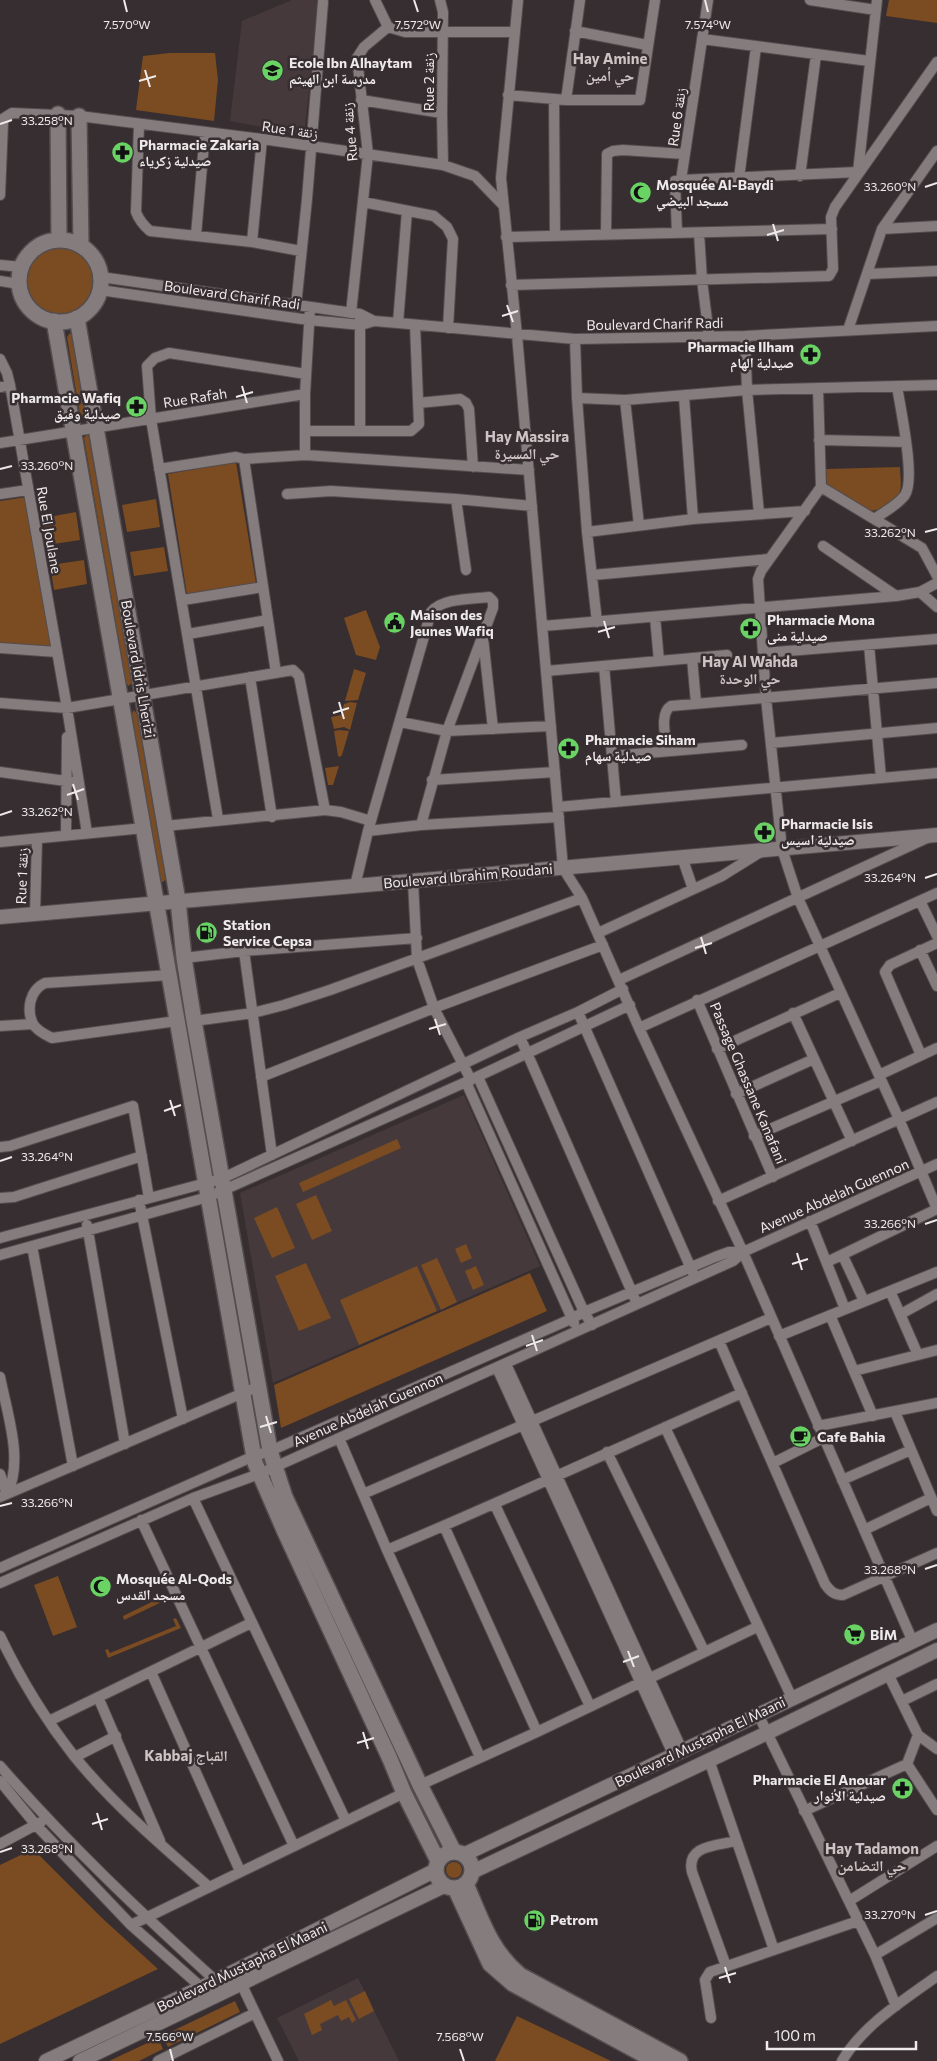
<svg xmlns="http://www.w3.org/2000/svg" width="937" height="2061" font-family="Commissioner,'Noto Naskh Arabic',sans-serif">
	<rect width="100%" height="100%" fill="#362e30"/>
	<path fill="#46393c" d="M292,0H319L304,135L230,121L242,21Z
		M464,1095L540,1266L273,1383L240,1193Z
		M358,1978L399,2061H299L277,2018Z"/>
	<path fill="#7b4b21" d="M889,0H937V23L886,16Z
		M169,53H215L218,80L214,121L136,110L143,56Z
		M27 281a33 33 0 1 1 66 0a33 33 0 1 1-66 0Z
		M70,333L73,336L87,415L84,418L80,415L67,337Z
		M87,434L90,437L132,682L129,686L126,683L84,438Z
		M236,462L256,583L187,595L168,474Z
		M900,467C900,474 902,484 900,491C896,502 878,512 868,511L827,487L826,469Z
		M26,497L51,647L0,644V501Z
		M156,499L160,527L127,532L122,505Z
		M76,512L80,540L47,545L43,518Z
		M164,547L168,571L134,576L130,552Z
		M84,560L87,584L54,590L50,565Z
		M366,610L380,647L376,660L356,655L344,618Z
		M354,669L366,673L358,700L345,701Z
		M350,702L357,703L350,730L344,727L334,729L331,717L341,715L344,704Z
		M134,710L137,714L166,879L163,882L159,880L131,715Z
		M339,730L349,731L342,755L340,757L338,756L334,731Z
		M339,766L333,785H328L325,768Z
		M397,1139L401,1148L303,1192L299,1183Z
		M316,1195L332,1231L312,1240L296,1204Z
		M277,1207L295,1248L272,1258L254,1218Z
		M466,1244L472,1258L461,1263L455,1249Z
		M437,1258L457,1302L441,1310L421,1265Z
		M306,1263L331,1318L299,1331L275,1276Z
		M417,1266L437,1311L359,1345L340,1300Z
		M476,1266L484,1285L473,1290L465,1271Z
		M530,1273L547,1311L281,1428L274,1385Z
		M58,1576L77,1627L53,1636L34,1585Z
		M162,1597L164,1601L124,1620L123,1616Z
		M176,1618L181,1628L108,1658L105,1650L108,1649L110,1653L176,1626L173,1619Z
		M33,1849L102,1918L158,1969L0,2044V1865Z
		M446 1870a8 8 0 1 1 16 0a8 8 0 1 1-16 0Z
		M365,1991L374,2011L359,2019L349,1999Z
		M331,2000L334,2006L346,2000L356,2020L352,2023L349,2017L341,2021L338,2015L320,2024L322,2030L312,2035L304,2014Z
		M235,2001L240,2012L168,2047L162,2036Z
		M517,2016L611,2061H495Z
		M158,2038L163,2049L139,2061H109Z"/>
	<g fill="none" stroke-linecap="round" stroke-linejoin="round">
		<defs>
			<path id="minor" d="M375,0L388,27
				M440,0L443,12L442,113L443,165
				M518,0L501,178L517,335L563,868L582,898L639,1028L743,1252L913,1642
				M810,0L876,10
				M388,27L405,32H514
				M575,31L647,45
				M702,39L869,61
				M508,95L566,100H640L655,0
				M554,99L555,235
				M361,100L442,113
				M566,100L580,0
				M139,124L136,212C139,220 143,225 150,231L252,242L301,251
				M800,176L816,55
				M739,178L756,47
				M681,180L858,172L877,0
				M0,195L3,123L4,118L12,113L79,116L262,139L443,165L475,176L503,205
				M363,202L434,216L447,227L453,239L448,328
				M882,229L937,226
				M606,233L607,154L613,151L623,150L685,154
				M677,233L675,181L681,180L708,0
				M699,233L702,280L709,336
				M196,235L205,132
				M506,237L832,229
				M252,242L262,139
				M0,265L22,267
				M867,274L937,271
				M101,277L360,314L374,321
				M0,281L19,284
				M511,285L829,276L833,269L831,217L835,207L937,62
				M100,290L309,320L361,325L374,321L398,323L575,339L745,336L937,326
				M296,306L307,199L323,2
				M351,313L368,154L357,58L364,47L388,27
				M398,323L407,211
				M848,330L882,229L937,151
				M745,336L747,390L759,513
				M575,339L577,398L587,532L597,622
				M0,359L7,373L10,385L67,708L87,833
				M0,387L10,385
				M818,388L821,487L761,571L758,579L766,698L782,849L798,898L899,1119L937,1209
				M684,397L693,519
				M577,398L625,400L747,390L937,385
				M625,400L639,525
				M418,403L460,399L466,403L469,409L473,467
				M306,431H411L419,424L415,325
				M360,431V320
				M819,440L906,442
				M0,443L305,394
				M305,455L529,470
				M244,459L276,673
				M159,469L236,457L244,459L305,455V394L310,308
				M821,487L922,548L937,576
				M0,494L28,490
				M287,494L331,491L456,499L532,506
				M456,499L466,570
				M874,519C884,512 898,505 905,495C916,479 900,407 897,386
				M587,532L693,519L805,511
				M823,546L896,596
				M593,575L769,559
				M920,592L937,607
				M183,600L263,587
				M655,617L659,661
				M543,626L896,596L920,592L937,583
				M188,634L268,620
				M483,638L493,729
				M869,645L881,778
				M0,648L57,652
				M763,653L937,639
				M692,658L696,703
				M604,666L616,802
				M546,671L727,655
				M250,677L272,817
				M0,703L67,708L293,670L299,676L325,810
				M400,722L447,731L551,726
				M771,743L937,728
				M667,750C666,738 659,713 671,706L937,683
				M612,756L742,745
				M0,772L73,782
				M432,780L555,772
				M558,807L937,773
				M218,819L151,419L147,366L155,358L169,353L306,374
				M165,826L325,810L341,812L371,821
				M368,831L421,825L559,817
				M66,834L67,737
				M0,842L144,828
				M682,857L693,889
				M413,881L417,959L434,1008L471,1080
				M355,886L368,831L431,612C442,598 472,599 489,597L493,601V608L447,731L421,825
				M920,901L937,936
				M35,914L37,839
				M598,933L722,876L762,851
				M920,950L937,986
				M244,951L272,1155
				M184,958L244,951L417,938
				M170,975L45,983C30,990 26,1009 33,1024C37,1031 46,1035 52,1038L177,1021
				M619,980L927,838
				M697,1000L773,1177
				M578,1012L693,1273
				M793,1013L852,1141
				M194,1021L253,1013L284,1005L330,990L582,898
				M0,1026L33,1024
				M639,1028L937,893
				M520,1037L635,1299
				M717,1049L840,993
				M921,1055L885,972L890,965L937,943
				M879,1075L937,1048
				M261,1077L434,1008L603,945
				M478,1077L584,1312L592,1325
				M466,1082L574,1323
				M736,1094L814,1059
				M754,1136L881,1081
				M0,1147L10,1146L133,1106L149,1198
				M0,1198L14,1197L142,1156
				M139,1200L183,1419
				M718,1201L937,1102
				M810,1221L845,1309
				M87,1225L125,1444
				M0,1238L221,1179L520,1037L578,1012L623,989
				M32,1246L73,1466
				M0,1255L208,1197L466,1082L630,1005
				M843,1256L864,1301
				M827,1262L937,1209
				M890,1291L918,1355
				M901,1314L937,1294
				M830,1315L873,1416
				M779,1336L937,1272
				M719,1341L825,1584C830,1591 834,1595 843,1595L937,1553
				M506,1364L682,1750
				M497,1368L673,1754
				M854,1371L937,1350
				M0,1377C7,1413 24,1461 7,1494
				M895,1412L937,1511
				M818,1426L937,1403
				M665,1427L792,1698
				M339,1438L387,1550L480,1757
				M607,1452L704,1651
				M773,1463L823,1438
				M0,1474L7,1494
				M842,1480L911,1450
				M363,1494L771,1318
				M0,1497L257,1387
				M193,1498L346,1821
				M495,1505L590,1706
				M141,1520L294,1846
				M444,1526L537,1732
				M864,1530L931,1498
				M387,1550C506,1500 624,1445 742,1393
				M0,1568L254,1456L270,1451L571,1319L584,1312L715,1257L729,1252H743
				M0,1583L193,1498L259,1474L733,1261L743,1252L937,1164
				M0,1636C20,1678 45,1719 74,1756C113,1804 162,1846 208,1886
				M151,1672L240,1871
				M888,1674L918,1735L937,1749
				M98,1697L160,1841
				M902,1701L937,1684
				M758,1714L875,1955L896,2006
				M49,1721L251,1623
				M75,1757L116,1736
				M709,1760L774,1950
				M907,1764L937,1810
				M0,1766C67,1843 140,1912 216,1981
				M0,1781L36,1825L131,1925L201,1987
				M420,1785L537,1732L757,1627
				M804,1811L907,1764L918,1735
				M0,1844L41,1822
				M849,1901L937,1846
				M131,1925L404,1793
				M875,1955L937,1918
				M726,1966L692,1872C686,1845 716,1846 736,1841
				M239,1979L278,2061
				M711,2018L705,1980L710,1972L858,1921
				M158,2061L255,2013
				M842,2061C863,2025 904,2000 937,1976"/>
			<path id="tertiary" d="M0,917L937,835
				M463,1855L937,1630
				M472,1872L767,1733L937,1650
				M46,2061L221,1978L436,1870
				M80,2061L444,1886"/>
			<path id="secondary" d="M58,114L59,240
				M79,116L81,246
				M19 281a41 41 0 1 1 82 0a41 41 0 1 1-82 0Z
				M77,318L178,901L184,958L194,1021L270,1451L285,1497L420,1785L454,1852
				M54,321L255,1463L284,1530L390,1759L404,1793L438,1861
				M436 1870a18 18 0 1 1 36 0a18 18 0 1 1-36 0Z
				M466,1884C481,1918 490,1950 520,1975L680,2061
				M455,1888L490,1964L513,1984L655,2061"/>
		</defs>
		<use href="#minor" stroke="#534d4f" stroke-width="12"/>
		<use href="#tertiary" stroke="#534d4f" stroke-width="16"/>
		<use href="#secondary" stroke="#534d4f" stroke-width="18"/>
		<use href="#minor" stroke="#857c7e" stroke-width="10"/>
		<use href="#tertiary" stroke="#857c7e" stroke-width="14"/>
		<use href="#secondary" stroke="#857c7e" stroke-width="15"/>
	</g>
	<path fill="none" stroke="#eee9ea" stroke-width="2" d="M124,0L127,12M414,0L418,12M705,0L708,12M145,70L150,87M139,81L156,76M0,124L12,120M925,187L937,183M773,224L778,241M767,235L784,230M507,305L513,322M502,316L518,311M242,386L247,403M236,397L253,392M0,469L12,466M925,532L937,529M604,621L609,638M598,632L615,627M339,702L344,719M333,713L349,708M73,784L78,800M67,795L84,789M0,815L12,811M925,878L937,874M701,937L706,954M695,948L712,943M435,1019L440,1035M429,1029L446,1024M170,1100L175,1116M164,1111L181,1105M0,1161L12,1157M925,1224L937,1220M797,1253L802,1270M792,1264L808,1259M532,1335L537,1351M526,1346L543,1340M266,1416L271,1433M260,1427L277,1422M0,1506L12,1503M925,1569L937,1565M628,1651L634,1667M623,1662L639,1656M363,1732L368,1749M357,1743L374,1738M97,1813L102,1830M92,1824L108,1819M0,1852L12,1848M925,1915L937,1911M725,1967L730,1983M719,1978L736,1973M170,2049L173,2061M460,2049L464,2061"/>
	<defs>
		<symbol id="university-disc" viewBox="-11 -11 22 22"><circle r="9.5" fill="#69d464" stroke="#362e30"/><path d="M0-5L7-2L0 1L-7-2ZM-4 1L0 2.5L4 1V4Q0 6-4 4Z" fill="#111"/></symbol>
		<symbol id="pharmacy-disc" viewBox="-11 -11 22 22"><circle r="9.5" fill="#69d464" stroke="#362e30"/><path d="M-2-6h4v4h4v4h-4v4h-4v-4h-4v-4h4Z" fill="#111"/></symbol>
		<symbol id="mosque-disc" viewBox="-11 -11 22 22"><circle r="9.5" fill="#69d464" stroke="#362e30"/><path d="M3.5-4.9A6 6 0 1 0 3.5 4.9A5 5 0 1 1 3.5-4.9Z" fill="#111"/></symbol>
		<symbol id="civic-disc" viewBox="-11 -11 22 22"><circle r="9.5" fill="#69d464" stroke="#362e30"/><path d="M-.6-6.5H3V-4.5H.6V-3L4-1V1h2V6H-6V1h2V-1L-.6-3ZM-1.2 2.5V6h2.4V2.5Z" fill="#111"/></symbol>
		<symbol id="fuel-disc" viewBox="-11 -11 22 22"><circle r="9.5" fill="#69d464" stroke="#362e30"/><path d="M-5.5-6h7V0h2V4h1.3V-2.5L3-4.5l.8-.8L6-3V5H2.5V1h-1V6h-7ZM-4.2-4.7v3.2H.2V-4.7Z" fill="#111"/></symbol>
		<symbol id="cafe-disc" viewBox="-11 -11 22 22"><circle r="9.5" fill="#69d464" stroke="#362e30"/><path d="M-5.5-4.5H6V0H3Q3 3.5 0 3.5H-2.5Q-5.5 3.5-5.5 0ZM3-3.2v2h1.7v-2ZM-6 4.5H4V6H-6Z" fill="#111"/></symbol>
		<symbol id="supermarket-disc" viewBox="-11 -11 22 22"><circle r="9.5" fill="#69d464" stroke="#362e30"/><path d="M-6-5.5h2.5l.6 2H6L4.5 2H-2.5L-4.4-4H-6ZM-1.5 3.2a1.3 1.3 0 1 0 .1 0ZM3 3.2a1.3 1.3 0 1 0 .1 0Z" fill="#111"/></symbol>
	</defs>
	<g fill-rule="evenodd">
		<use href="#university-disc" x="260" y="58" width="25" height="25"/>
		<use href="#pharmacy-disc" x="110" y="140" width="25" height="25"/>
		<use href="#mosque-disc" x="628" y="180" width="25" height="25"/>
		<use href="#pharmacy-disc" x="798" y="342" width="25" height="25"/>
		<use href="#pharmacy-disc" x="124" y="394" width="25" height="25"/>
		<use href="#civic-disc" x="382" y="610" width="25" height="25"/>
		<use href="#pharmacy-disc" x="738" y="616" width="25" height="25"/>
		<use href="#pharmacy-disc" x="556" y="736" width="25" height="25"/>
		<use href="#pharmacy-disc" x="752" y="820" width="25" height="25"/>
		<use href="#fuel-disc" x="194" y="920" width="25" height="25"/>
		<use href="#cafe-disc" x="788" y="1424" width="25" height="25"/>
		<use href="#mosque-disc" x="88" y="1574" width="25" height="25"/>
		<use href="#supermarket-disc" x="842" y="1622" width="25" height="25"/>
		<use href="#pharmacy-disc" x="890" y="1776" width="25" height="25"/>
		<use href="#fuel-disc" x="522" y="1908" width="25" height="25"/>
	</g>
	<g text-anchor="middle" stroke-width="5" stroke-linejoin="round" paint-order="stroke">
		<g font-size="14" font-weight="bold" fill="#eee9ea" stroke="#362e30" text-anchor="start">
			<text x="289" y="68">Ecole Ibn Alhaytam<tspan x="289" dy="16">مدرسة ابن الهيثم</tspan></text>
			<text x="139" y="150">Pharmacie Zakaria<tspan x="139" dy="16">صيدلية زكرياء</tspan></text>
			<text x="656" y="190">Mosquée Al-Baydi<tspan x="656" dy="16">مسجد البيضي</tspan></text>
			<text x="794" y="352" text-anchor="end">Pharmacie Ilham<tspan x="794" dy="16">صيدلية الهام</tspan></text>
			<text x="121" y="403" text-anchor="end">Pharmacie Wafiq<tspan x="121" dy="16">صيدلية وفيق</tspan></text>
			<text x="410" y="620">Maison des<tspan x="410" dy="16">Jeunes Wafiq</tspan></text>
			<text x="767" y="625">Pharmacie Mona<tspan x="767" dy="16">صيدلية منى</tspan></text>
			<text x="585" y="745">Pharmacie Siham<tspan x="585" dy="16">صيدلية سهام</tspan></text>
			<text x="781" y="829">Pharmacie Isis<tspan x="781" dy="16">صيدلية اسيس</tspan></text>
			<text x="223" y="930">Station<tspan x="223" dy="16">Service Cepsa</tspan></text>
			<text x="817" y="1442">Cafe Bahia</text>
			<text x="116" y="1584">Mosquée Al-Qods<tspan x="116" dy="16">مسجد القدس</tspan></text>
			<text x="870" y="1640">BİM</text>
			<text x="886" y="1785" text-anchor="end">Pharmacie El Anouar<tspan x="886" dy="16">صيدلية الأنوار</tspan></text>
			<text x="550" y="1925">Petrom</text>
		</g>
		<g font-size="14" fill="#eee9ea" stroke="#362e30">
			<text transform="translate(429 82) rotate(-90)" y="5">Rue 2 زنقة</text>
			<text transform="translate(677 117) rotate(-82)" y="5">Rue 6 زنقة</text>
			<text transform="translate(290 130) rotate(8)" y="5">Rue 1 زنقة</text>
			<text transform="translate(350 132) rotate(-95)" y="5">Rue 4 زنقة</text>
			<text transform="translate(232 295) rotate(8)" y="5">Boulevard Charif Radi</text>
			<text transform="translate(655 324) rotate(-1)" y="5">Boulevard Charif Radi</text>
			<text transform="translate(195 398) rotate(-9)" y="5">Rue Rafah</text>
			<text transform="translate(49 530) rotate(80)" y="5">Rue El Joulane</text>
			<text transform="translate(138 669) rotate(80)" y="5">Boulevard Idris Lherizi</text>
			<text transform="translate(22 876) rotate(-88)" y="5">Rue 1 زنقة</text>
			<text transform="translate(468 876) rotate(-5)" y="5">Boulevard Ibrahim Roudani</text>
			<text transform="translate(748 1083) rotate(67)" y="5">Passage Ghassane Kanafani</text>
			<text transform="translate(834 1196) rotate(-24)" y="5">Avenue Abdelah Guennon</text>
			<text transform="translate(368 1410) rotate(-24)" y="5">Avenue Abdelah Guennon</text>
			<text transform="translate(700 1742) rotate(-26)" y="5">Boulevard Mustapha El Maani</text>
			<text transform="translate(242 1967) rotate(-26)" y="5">Boulevard Mustapha El Maani</text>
		</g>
		<g font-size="15" font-weight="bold" fill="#cdc3c5" stroke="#362e30">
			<text x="610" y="64">Hay Amine<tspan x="610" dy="17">حي أمين</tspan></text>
			<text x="527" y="442">Hay Massira<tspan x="527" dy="17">حي المسيرة</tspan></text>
			<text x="750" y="667">Hay Al Wahda<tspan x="750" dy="17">حي الوحدة</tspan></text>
			<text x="186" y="1761">Kabbaj القباج</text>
			<text x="872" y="1854">Hay Tadamon<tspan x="872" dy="17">حي التضامن</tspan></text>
		</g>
	</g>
	<g font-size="12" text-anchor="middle" fill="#eee9ea" stroke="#362e30" stroke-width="5" stroke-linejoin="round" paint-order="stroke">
		<text x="127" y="29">7.570°W</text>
		<text x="418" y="29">7.572°W</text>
		<text x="708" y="29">7.574°W</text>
		<text x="47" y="125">33.258°N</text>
		<text x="890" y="191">33.260°N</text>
		<text x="47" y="470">33.260°N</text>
		<text x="890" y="537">33.262°N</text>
		<text x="47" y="816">33.262°N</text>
		<text x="890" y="882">33.264°N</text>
		<text x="47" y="1161">33.264°N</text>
		<text x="890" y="1228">33.266°N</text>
		<text x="47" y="1507">33.266°N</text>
		<text x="890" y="1574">33.268°N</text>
		<text x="47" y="1853">33.268°N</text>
		<text x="890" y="1919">33.270°N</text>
		<text x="170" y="2041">7.566°W</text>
		<text x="460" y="2041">7.568°W</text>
	</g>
	<path d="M767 2041v8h149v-8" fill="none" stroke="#eee9ea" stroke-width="2.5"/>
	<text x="774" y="2041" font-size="15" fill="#eee9ea" stroke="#362e30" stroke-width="4" paint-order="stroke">100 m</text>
</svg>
